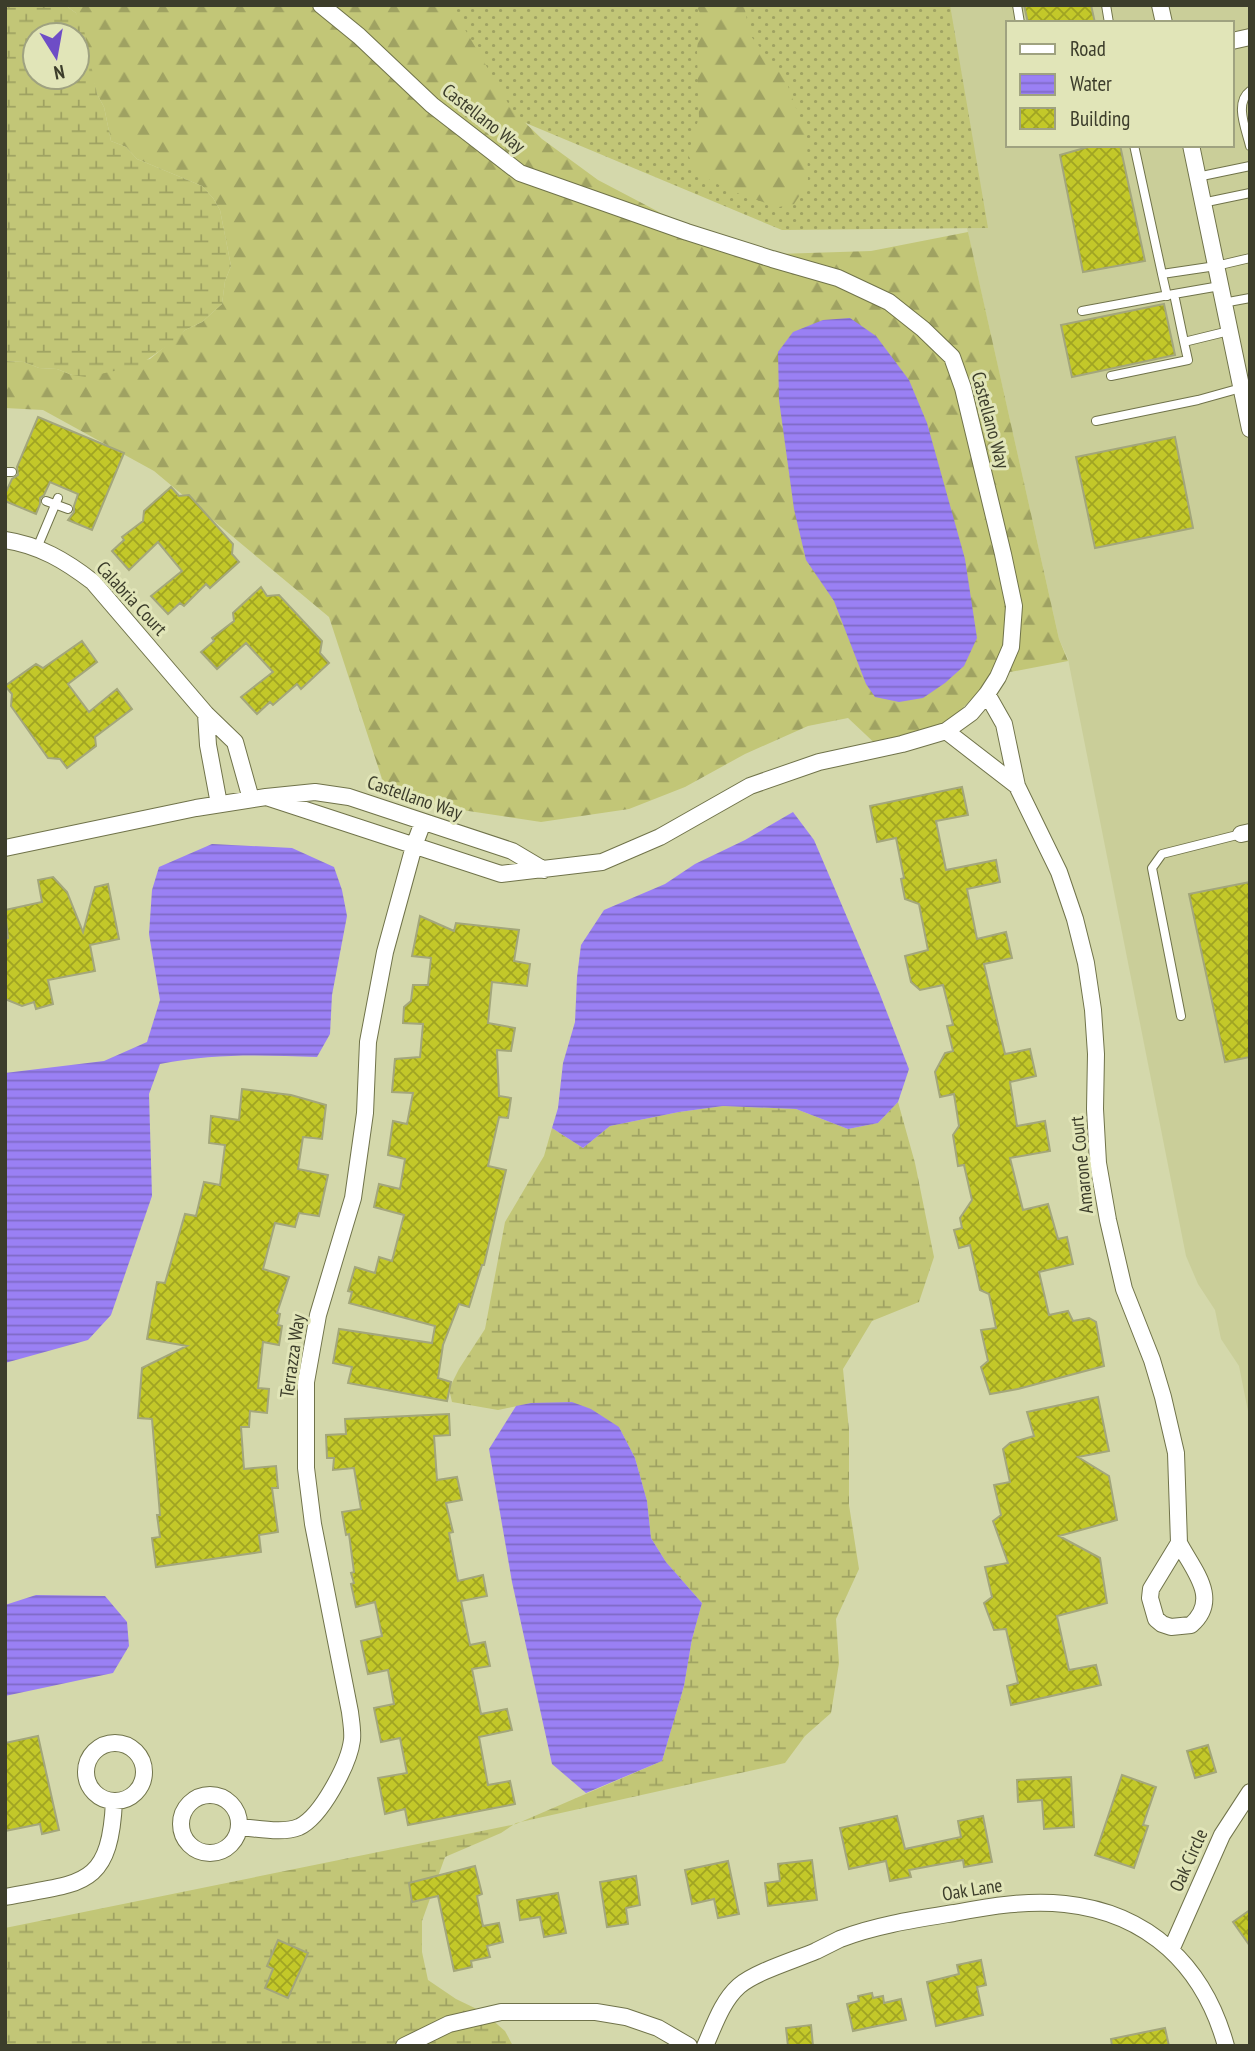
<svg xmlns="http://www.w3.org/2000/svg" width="1255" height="2051" font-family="'PT Sans Narrow',sans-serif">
	<defs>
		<pattern id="grass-dots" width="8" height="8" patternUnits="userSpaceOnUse" patternTransform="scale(1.75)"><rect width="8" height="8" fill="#c2c677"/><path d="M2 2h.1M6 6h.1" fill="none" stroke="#9fa262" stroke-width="1.8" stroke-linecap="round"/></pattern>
		<pattern id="forest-firs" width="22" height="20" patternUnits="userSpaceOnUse" patternTransform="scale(1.75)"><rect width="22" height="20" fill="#c2c677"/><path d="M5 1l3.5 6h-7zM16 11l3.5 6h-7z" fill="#9fa262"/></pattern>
		<pattern id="wetland-marsh" width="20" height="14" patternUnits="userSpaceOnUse" patternTransform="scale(1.75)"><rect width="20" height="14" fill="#c2c677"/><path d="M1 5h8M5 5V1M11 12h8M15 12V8" fill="none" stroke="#9fa262"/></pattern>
		<pattern id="water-rules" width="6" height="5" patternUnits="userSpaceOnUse" patternTransform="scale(1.75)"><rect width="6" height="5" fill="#9a80f4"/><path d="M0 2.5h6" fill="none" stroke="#7f6ac6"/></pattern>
		<pattern id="building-cross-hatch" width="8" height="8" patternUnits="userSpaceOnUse" patternTransform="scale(1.75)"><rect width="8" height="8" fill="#c3c829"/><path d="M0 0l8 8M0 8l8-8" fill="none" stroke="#a0a423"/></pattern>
	</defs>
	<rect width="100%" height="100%" fill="#d4d8ab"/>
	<path fill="#cace99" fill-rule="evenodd" d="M917,5H1250V1421L1239,1366L1221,1339L1215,1310L1198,1284L1186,1256L1068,659L1059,639ZM1008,23H1232V145H1008Z"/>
	<path fill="url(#grass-dots)" d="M397,5H950L988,228L782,230L509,116Z"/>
	<path fill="url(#forest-firs)" d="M65,5H449L456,14L512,110L542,139L598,180L657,211L685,230L777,254L871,251L968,232L1059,639L1068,661L995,675L945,726L882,750L848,718L808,726L745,754L685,787L629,809L541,822L442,807L386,791L329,617L154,471L43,410L5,408V361L24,362L39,368L57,369L72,375L150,359L185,330L202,322L222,304L225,281L231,266L220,210L213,198L202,186L137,159L126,147L111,141L104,107L97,94L76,13Z
		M696,5H744L750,35L785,78L807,138L808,183L794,204L779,207L744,196L715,183L695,171L688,154L699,117L697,51L700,13Z"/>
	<path fill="url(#wetland-marsh)" fill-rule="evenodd" d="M5,5H65L76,13L83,25L97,94L104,107L111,141L126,147L137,159L202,186L213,198L220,210L231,266L225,281L222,304L202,322L185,330L174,341L138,366L86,377L72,375L57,369L39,368L24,362L5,361ZM35,35H77V77H35Z
		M898,1102L915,1163L934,1257L919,1302L872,1321L843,1369L849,1430V1505L859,1569L836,1619L839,1663L831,1713L805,1736L785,1763L516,1823L501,1833L445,1857L422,1921V1952L428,1980L456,1999L483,2012L505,2031L513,2046H5V1928L516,1824L662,1761L684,1686L692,1639L702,1603L666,1562L651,1538L647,1501L635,1458L619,1427L531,1403L498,1410L452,1402L449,1389L459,1369L485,1329L505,1222L544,1156L552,1128L583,1148L610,1126L679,1112L723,1106L796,1109L848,1129L878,1123Z"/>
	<path fill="url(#water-rules)" d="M850,318L876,336L909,380L927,423L965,559L977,638L964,666L945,683L923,698L899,702L875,697L866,684L834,601L806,560L794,509L779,400L778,352L793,332L823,320Z
		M793,812L814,840L879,992L909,1069L898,1102L878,1123L848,1129L796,1109L723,1106L679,1112L610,1126L583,1148L552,1128L558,1108L563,1063L575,1022L577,977L581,945L604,910L665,884L695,864L745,840Z
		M212,844L292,848L334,867L342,890L347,916L332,995L330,1034L317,1057C262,1055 214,1053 160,1064L149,1094L152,1196L111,1315L88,1340L5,1363V1073L104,1061L147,1042L160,1000L149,934L152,890L159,867Z
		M572,1402L591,1409L619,1427L635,1458L647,1501L651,1538L666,1562L702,1603L692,1639L684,1686L662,1761L586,1793L552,1764L512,1582L489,1449L516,1406L531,1403Z
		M36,1595L105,1596L127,1622L129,1646L113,1673L5,1696V1605Z"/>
	<path fill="url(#building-cross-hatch)" stroke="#a3a67b" stroke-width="2" d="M1024,5H1091L1095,23H1028Z
		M1095,145H1120L1145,261L1083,272L1060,155Z
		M1164,304L1175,355L1072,377L1061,325Z
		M38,417L124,453L92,530L68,520L74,512V506L78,494L50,482L44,495L40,498V504L36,514L5,501V494L12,479L18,475L17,467Z
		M1175,437L1193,528L1095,548L1076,457Z
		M171,487L179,496L189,495L233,544L232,554L239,562L210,588L206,584L184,606L180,603L168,614L151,596L182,571L158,542L129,570L112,551L124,540L122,537L143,521L144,511Z
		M261,587L267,596L279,595L322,641L320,653L329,663L301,689L297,684L273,705L270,702L257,714L241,697L273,672L246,643L217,669L201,652L214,641L212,638L234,621L233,613Z
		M82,641L97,662L68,684L89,712L117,689L132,709L95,737L96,746L67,768L60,759L48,758L11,706L12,694L5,686L36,664L43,668Z
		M962,787L968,815L936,821L946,870L996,860L1000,882L967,889L977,939L1006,932L1012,958L984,964L1005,1054L1030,1049L1036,1076L1010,1082L1017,1126L1045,1121L1050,1151L1010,1158L1023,1210L1048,1204L1058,1239L1067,1237L1073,1264L1039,1272L1049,1315L1068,1311L1073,1321L1089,1318L1096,1322L1104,1366L1018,1389L990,1394L981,1367L988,1361L981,1330L996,1328L989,1294L980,1290L970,1245L959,1248L954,1230L962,1228L960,1218L972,1200L964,1165L958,1166L953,1135L959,1126L954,1094L940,1097L935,1072L945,1053L953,1051L947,1026L953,1025L943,985L920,990L911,982L905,956L928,950L919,904L905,899L901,879L904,878L896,838L877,842L870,806Z
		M53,877L67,892L83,932L95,887L108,884L119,939L90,945L95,971L48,980L53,1004L36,1009L34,1002L22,1006L5,999V939L8,938L5,910L42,902L38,880Z
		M1250,882V1057L1225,1062L1189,894Z
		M420,916L454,931L456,923L519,930L514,961L530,964L527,986L492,982L488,1023L515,1028L511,1051L497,1050L499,1096L511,1098L508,1118L499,1117L488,1166L506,1170L484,1265H482L469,1307L459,1304L443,1345L438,1378L451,1382L447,1401L348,1383L352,1367L333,1363L339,1329L432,1343L435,1326L349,1303L352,1292L348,1291L355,1267L375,1273L379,1257L392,1261L404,1215L374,1207L379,1184L400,1189L405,1159L388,1155L393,1121L407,1124L413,1093L392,1092L395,1059L420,1057L423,1024L403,1023L404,1007L411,1001L413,985H428L431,958L412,956Z
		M242,1089L291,1095L326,1105L322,1139L303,1137L298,1169L328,1175L319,1216L299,1213L295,1227L275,1223L263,1269L289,1277L277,1313L280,1314L278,1325L282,1326L279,1345L263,1342L258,1388L269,1389L267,1413L250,1411L249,1427H241L244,1469L276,1466L278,1488H272L278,1532L259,1535L261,1552L156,1567L152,1538L160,1537L157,1515H160L152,1419L138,1418L142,1368L187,1346L147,1339L157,1282L165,1283L185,1214L196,1216L204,1182L220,1185L225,1145L209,1143L211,1116L239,1120Z
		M1098,1397L1109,1451L1078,1457L1109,1476L1117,1520L1059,1536L1100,1558L1107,1603L1057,1616L1069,1670L1096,1665L1101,1685L1011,1705L1007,1686L1018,1683L1006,1629L994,1630L984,1603L992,1597L985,1567L1008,1563L993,1521L1001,1515L994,1485L1010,1482L1003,1449L1010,1443L1034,1436L1027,1412Z
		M449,1414L450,1435L434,1436L437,1480L457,1477L462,1500L446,1503L453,1532L449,1533L458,1581L483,1575L487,1596L461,1601L470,1645L485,1642L490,1666L472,1669L481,1714L507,1709L512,1730L479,1737L488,1785L510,1781L515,1804L408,1825L405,1809L385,1814L378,1778L407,1773L400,1738L381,1742L374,1708L394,1704L388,1670L368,1674L361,1641L382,1636L375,1602L356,1607L351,1584L354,1583L351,1573L354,1572L349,1534L346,1535L342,1512L361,1509L354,1468L333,1470L334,1458H327L326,1435L346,1434L345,1419Z
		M38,1736L59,1830L42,1834L40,1824L5,1831V1743Z
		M1208,1745L1216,1772L1195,1778L1187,1751Z
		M1122,1775L1156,1787L1143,1825L1148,1826L1134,1868L1095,1855Z
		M1071,1777L1074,1827L1044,1829L1042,1800L1018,1802L1017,1780Z
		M897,1816L905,1849L961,1837L958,1821L983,1816L992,1862L964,1867L963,1860L909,1870L911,1877L890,1881L886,1861L849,1869L840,1828Z
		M812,1860L817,1900L768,1906L765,1883L780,1881L778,1864Z
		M728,1861L739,1914L718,1918L714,1899L692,1904L685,1870Z
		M475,1866L482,1894L477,1896L483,1926L499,1923L503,1942L487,1946L490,1957L471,1961L472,1967L454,1971L438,1896L412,1902L409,1883Z
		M636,1876L640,1905L626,1908L628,1924L607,1927L600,1882Z
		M558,1893L566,1933L544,1937L540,1917L520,1920L517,1900Z
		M1250,1910V1946L1233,1922Z
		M278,1940L308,1953L288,1998L265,1988L273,1969L267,1966Z
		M981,1960L986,1985L977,1987L983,2015L936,2026L927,1982L959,1974L957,1965Z
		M872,1993L873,1998L883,1996L884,2003L901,1999L906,2020L853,2031L847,2004L859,2001L858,1996Z
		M811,2025L813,2046H788L786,2028Z
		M1165,2028L1169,2046H1112L1111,2039Z"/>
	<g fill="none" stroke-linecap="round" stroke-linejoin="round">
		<defs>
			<path id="service" d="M1017,5L1020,23
				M1106,5L1109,23
				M1250,91C1234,103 1246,129 1250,146
				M1134,145L1162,274L1216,266L1250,258
				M1197,177L1250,166
				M1202,203L1250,193
				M1162,274L1167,296
				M1174,294L1220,286
				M1223,303L1250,298
				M1082,311L1174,294L1184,342
				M1111,376L1188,360L1184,342L1229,331
				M1096,421L1198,400L1241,388
				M5,472H12
				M46,501L68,509
				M37,548L58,498
				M1181,1016L1152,868L1162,854L1241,834"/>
			<path id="minor" d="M1160,5L1164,23
				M1232,41L1250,37
				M1191,145L1250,429
				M5,540C39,545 66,561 93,582L206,714L235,742L251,799
				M987,694L1004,724L1017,786L1059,872L1075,919L1086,963L1093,1010L1096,1054L1095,1109L1098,1163L1108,1220L1124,1289L1152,1360L1163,1397L1176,1453L1179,1543L1151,1589L1150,1598L1156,1619L1162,1624L1171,1627L1191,1625C1221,1599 1193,1570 1179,1543
				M206,714L208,745L219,804
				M946,731L1017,786
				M266,797L501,874L602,862L660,837L750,786L819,762L902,744L946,731L971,713L987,694L998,677L1011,647L1014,606L1003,554L963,388L952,357L923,329L889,302L838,278L772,259L687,232L520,173L432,105L359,36L321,5
				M1241,834L1250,832
				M5,848L196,808L266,797L315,792L349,797L512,851L544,870
				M86 1772a29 29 0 1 1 58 0a29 29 0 1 1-58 0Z
				M181 1824a29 29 0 1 1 58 0a29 29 0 1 1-58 0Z
				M239,1827C257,1828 282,1834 299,1827C321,1817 349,1764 352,1740C353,1731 351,1721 350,1712L313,1524L306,1468V1382L318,1315L353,1198L365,1113L368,1042L385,952L414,846L423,822
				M5,1897C80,1882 110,1890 114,1801
				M1171,1950L1222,1835L1250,1792
				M404,2046L449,2024L501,2012H596L626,2017L658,2028L689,2046
				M705,2046C714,2026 722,2001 739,1986C755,1972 795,1960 816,1951C824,1947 832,1943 840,1939C876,1925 917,1919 954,1913C991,1906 1028,1900 1065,1904C1149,1913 1204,1966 1226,2046"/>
		</defs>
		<use href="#service" stroke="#70734a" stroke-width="10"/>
		<use href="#minor" stroke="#70734a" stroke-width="18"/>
		<use href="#service" stroke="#fff" stroke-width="8"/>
		<use href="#minor" stroke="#fff" stroke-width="16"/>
	</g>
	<g text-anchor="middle" stroke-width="6" stroke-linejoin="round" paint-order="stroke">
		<g font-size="19" fill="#3c3d2b" stroke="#e1e5b8">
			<text transform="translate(484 118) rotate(38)" y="7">Castellano Way</text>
			<text transform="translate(991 420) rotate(75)" y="7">Castellano Way</text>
			<text transform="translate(132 598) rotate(47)" y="7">Calabria Court</text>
			<text transform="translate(415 797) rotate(19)" y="7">Castellano Way</text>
			<text transform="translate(1081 1165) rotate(-96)" y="7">Amarone Court</text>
			<text transform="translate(292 1356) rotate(-82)" y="7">Terrazza Way</text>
			<text transform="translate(1188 1860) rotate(-66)" y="7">Oak Circle</text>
			<text transform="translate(972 1889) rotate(-9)" y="7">Oak Lane</text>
		</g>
	</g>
	<rect width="1255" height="2051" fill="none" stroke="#3c3d2b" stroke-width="14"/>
	<rect x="1006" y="21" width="228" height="126" fill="#e1e5b8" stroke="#9fa280" stroke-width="2"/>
	<rect x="1020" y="44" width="35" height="10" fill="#ffffff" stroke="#9fa280" stroke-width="2"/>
	<text x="1070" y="56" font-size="21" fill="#3c3d2b">Road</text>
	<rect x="1020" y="74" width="35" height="21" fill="url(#water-rules)" stroke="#9fa280" stroke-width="2"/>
	<text x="1070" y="91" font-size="21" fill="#3c3d2b">Water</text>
	<rect x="1020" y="108" width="35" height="21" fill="url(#building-cross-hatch)" stroke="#9fa280" stroke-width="2"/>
	<text x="1070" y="126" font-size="21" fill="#3c3d2b">Building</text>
	<g transform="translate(56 56) rotate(169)"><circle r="33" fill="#e1e5b8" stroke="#9fa280" stroke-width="2"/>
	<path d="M0-5L12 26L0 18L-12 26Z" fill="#6e4dc6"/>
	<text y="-10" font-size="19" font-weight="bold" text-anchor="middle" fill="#3c3d2b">N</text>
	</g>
</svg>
